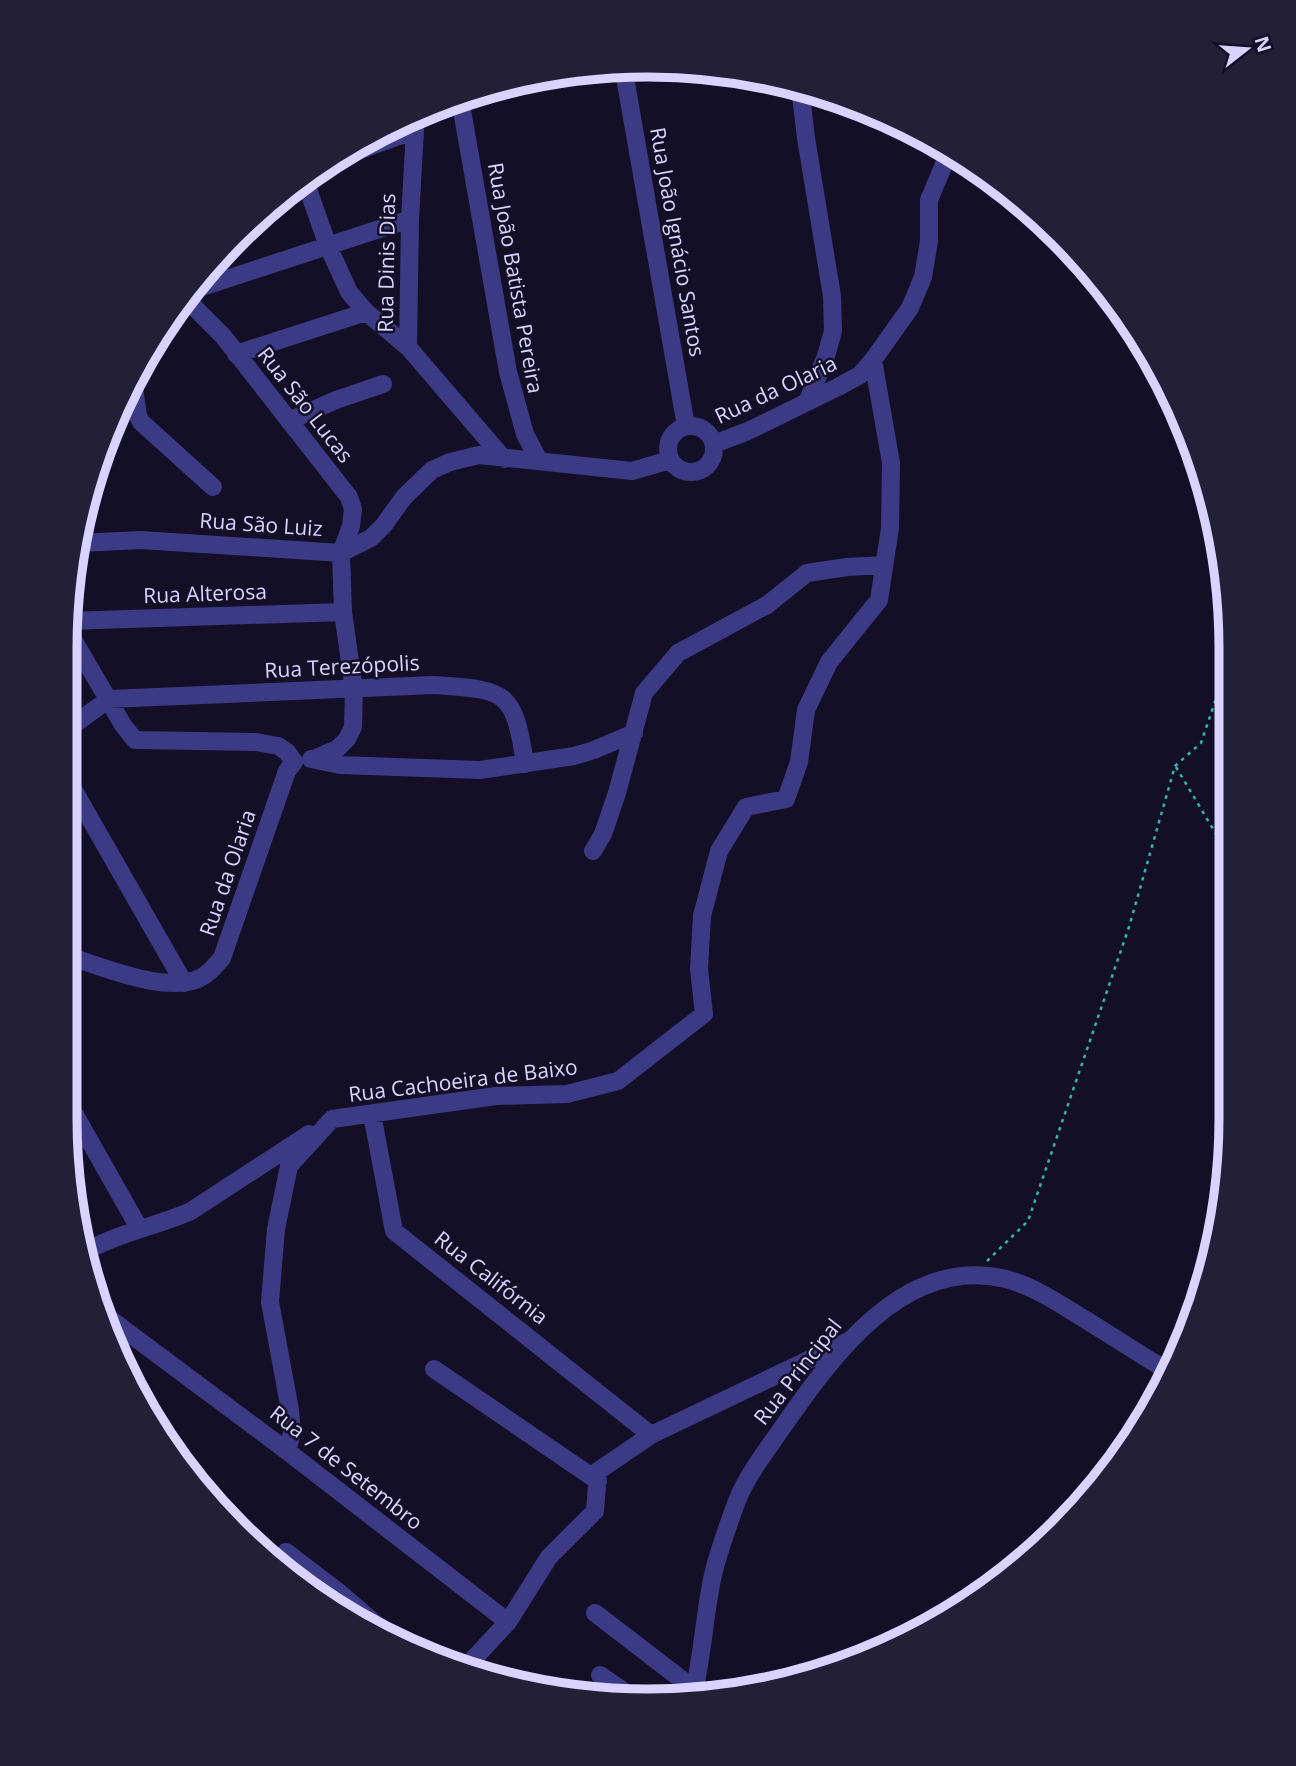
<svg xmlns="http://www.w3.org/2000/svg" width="1296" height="1766" font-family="'Open Sans',sans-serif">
	<rect width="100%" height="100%" fill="#130f26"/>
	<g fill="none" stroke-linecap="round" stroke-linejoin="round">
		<path stroke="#2fb8b0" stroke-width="2.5" stroke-dasharray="3.5 5" stroke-linecap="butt" d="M1176,767L1228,854
			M987,1261L1028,1221L1129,927L1175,766L1201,743L1227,666"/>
		<path stroke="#3d3a85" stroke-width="18" d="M623,66L686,426
			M800,87L806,138L832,296L833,331L826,356L808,400
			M460,99L508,372L525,434L539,461
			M412,117L415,130L410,219L408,347L504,459
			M335,159L415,130
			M304,178L328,246L349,292L366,312L408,347
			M196,289L410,219
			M186,299L223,336L349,497L353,509L351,526L341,553L343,612L354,690L353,727L347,739L337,749L316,758
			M236,354L366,312
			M134,388L138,416L141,422L213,487
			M289,421L336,400L383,384
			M668 449a23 23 0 1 1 46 0a23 23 0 1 1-46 0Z
			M714,444L748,431L838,387L860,375L873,360L910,308L923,277L929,241V200L950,150
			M79,543L141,540L341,553L371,538L384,525L404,497L432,470L450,462L479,455L632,471L670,460
			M68,621L343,612
			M67,629L123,725L135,740L256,742L278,746L287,752L294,762
			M65,731L109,699L433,685C506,690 514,689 525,764
			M311,759L340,765L480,770L574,756L594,750L634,733
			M65,775L184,983
			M593,851L603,834L617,793L644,693L678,653L767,605L807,573L847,567L884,565
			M65,955C101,966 162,993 198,979C208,975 215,966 222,958L287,771L294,762
			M372,1114L394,1231L651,1435
			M75,1115L139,1228
			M83,1253C117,1233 155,1227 191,1211L309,1134
			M106,1316L287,1451L508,1622L466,1667
			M434,1369L598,1481
			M287,1451L292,1433L290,1410L270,1302L276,1229L289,1166L332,1119L496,1096L567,1094L618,1081L704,1014L699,969L702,916L719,851L746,807L786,799L799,762L806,710L829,662L879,600L890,528L891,463L873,360
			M286,1552L341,1594L400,1645
			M595,1613L694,1689
			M508,1622L549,1557L595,1511L598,1471L651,1435L846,1342
			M600,1675L626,1693
			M693,1695C703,1656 704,1615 713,1575C718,1553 726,1531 734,1509C744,1479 764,1454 782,1428C832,1356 905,1254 1006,1279C1036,1287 1061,1305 1086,1320C1115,1338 1143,1356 1172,1374"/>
	</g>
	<g text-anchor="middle" stroke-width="5" stroke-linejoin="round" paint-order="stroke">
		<g font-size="21" fill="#d9d4ff" stroke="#130f26">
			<text transform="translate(677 242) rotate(80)" y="7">Rua João Ignácio Santos</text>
			<text transform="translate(387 263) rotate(-89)" y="7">Rua Dinis Dias</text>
			<text transform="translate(515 278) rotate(80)" y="7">Rua João Batista Pereira</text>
			<text transform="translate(776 390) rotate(-25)" y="7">Rua da Olaria</text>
			<text transform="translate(305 405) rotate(52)" y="7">Rua São Lucas</text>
			<text transform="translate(261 525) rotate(4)" y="7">Rua São Luiz</text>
			<text transform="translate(205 594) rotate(-2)" y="7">Rua Alterosa</text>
			<text transform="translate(342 667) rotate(-3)" y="7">Rua Terezópolis</text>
			<text transform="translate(228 873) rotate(-71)" y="7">Rua da Olaria</text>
			<text transform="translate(463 1081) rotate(-7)" y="7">Rua Cachoeira de Baixo</text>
			<text transform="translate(491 1278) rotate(38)" y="7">Rua Califórnia</text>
			<text transform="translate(798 1372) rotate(-52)" y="7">Rua Principal</text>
			<text transform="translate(346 1468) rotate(38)" y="7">Rua 7 de Setembro</text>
		</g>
	</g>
	<path d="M0 0H1296V1766H0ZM648 77H648A571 571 0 0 1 1219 648V1118A571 571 0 0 1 648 1689H648A571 571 0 0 1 77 1118V648A571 571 0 0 1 648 77Z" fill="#231f37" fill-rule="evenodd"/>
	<path fill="none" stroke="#d9d4ff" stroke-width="9" d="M648 77H648A571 571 0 0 1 1219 648V1118A571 571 0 0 1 648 1689H648A571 571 0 0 1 77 1118V648A571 571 0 0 1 648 77Z"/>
	<g transform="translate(1247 49) rotate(73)" stroke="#130f26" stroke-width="5" paint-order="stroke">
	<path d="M0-5L12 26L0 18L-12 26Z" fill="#d9d4ff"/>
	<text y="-10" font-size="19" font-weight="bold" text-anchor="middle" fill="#d9d4ff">N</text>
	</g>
</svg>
